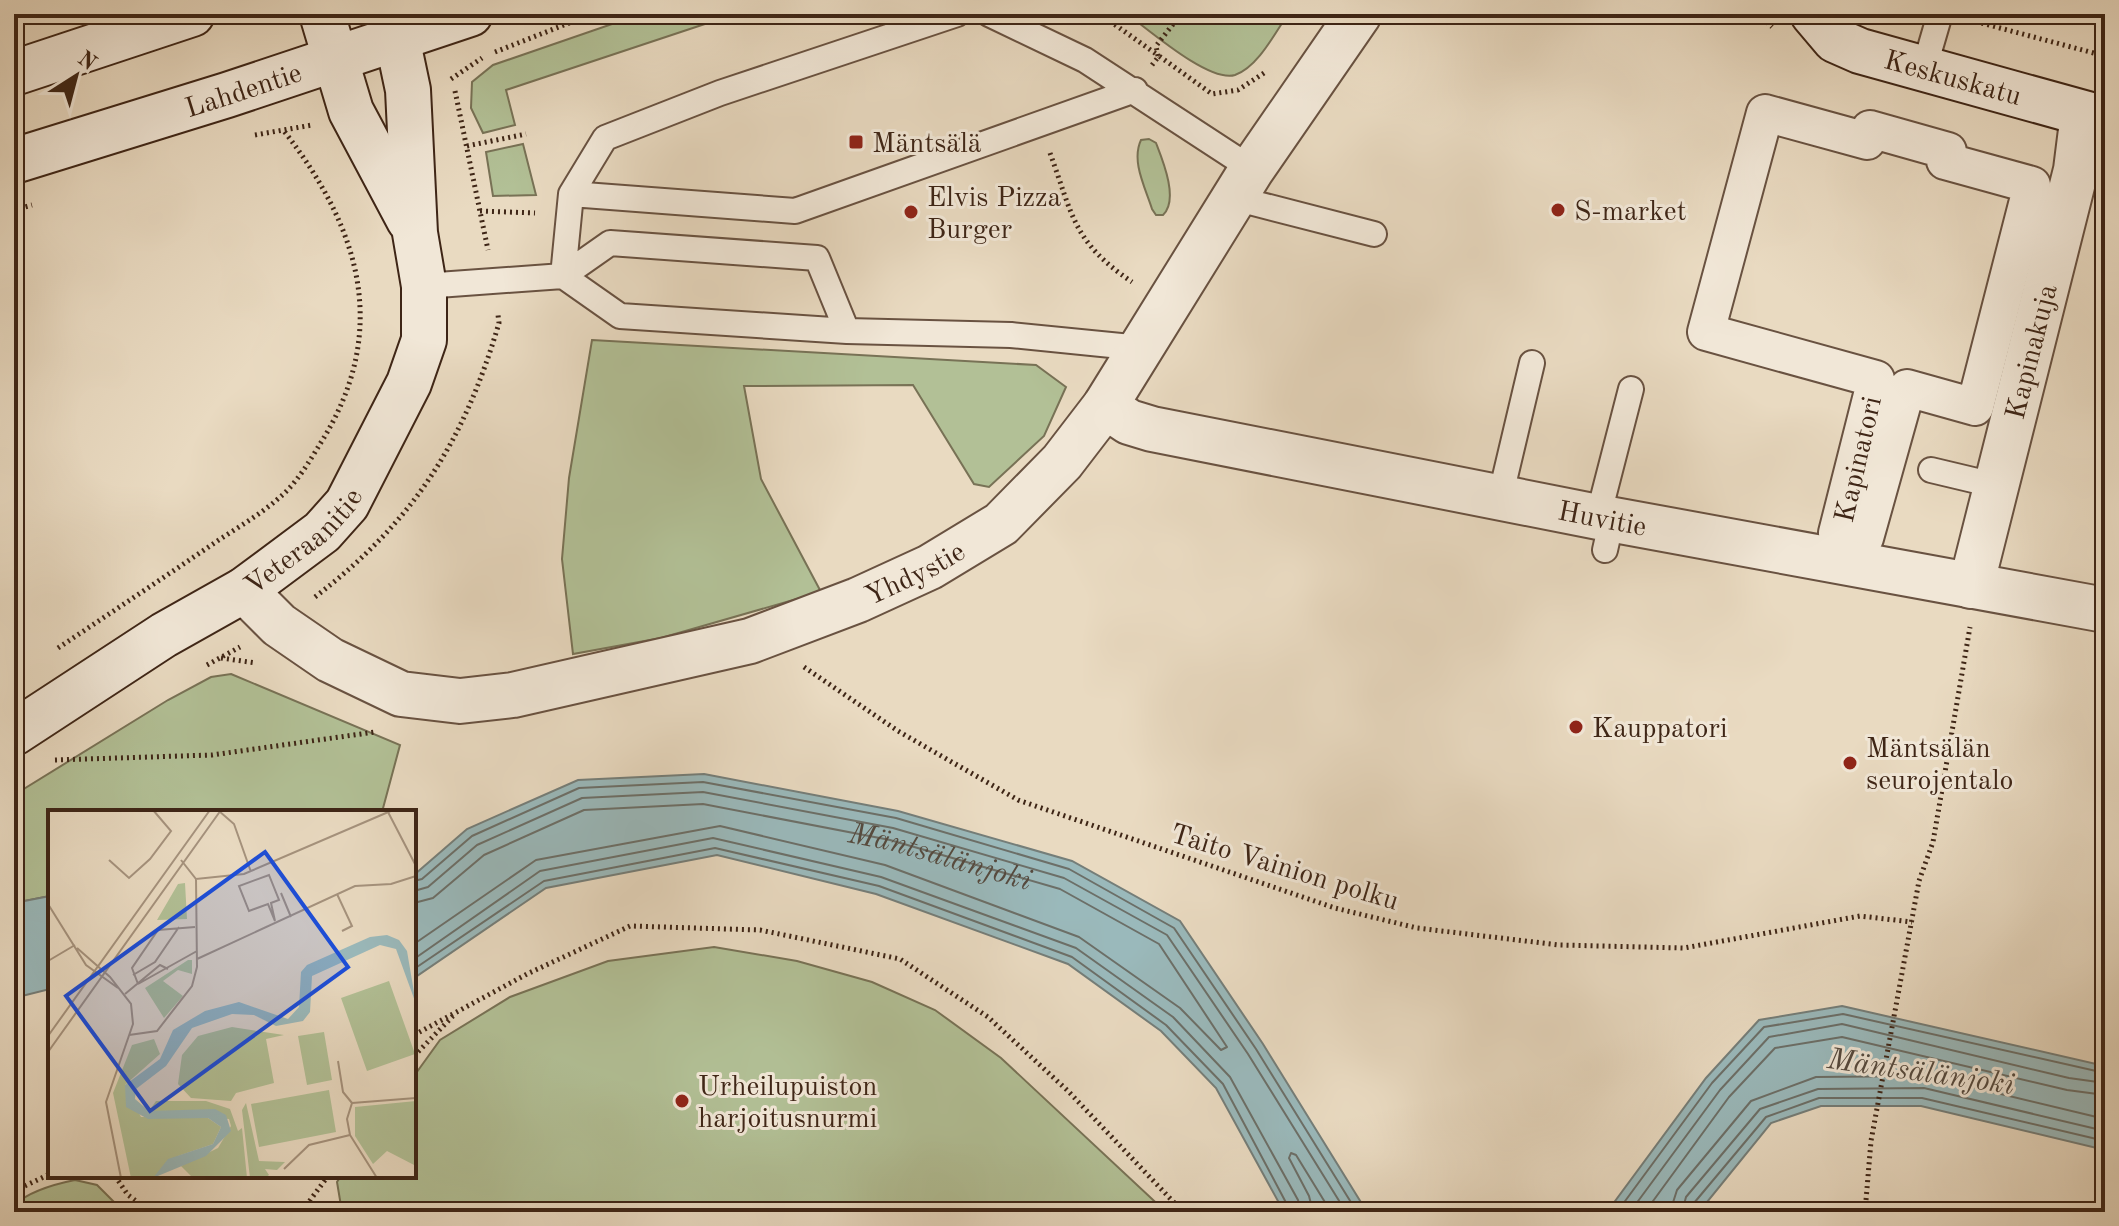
<svg xmlns="http://www.w3.org/2000/svg" width="2119" height="1226" font-family="'Old Standard TT',serif">
	<rect width="100%" height="100%" fill="#e9dac1"/>
	<filter id="stains"><feTurbulence type="fractalNoise" baseFrequency=".0025" numOctaves="4"/><feColorMatrix values="0 0 0 0 .2 0 0 0 0 .09 0 0 0 0 .02 0 0 0 .5 -.17"/></filter>
	<radialGradient id="worn" r=".72"><stop offset=".6" stop-color="#630" stop-opacity="0"/><stop offset="1" stop-color="#630" stop-opacity=".3"/></radialGradient>
	<path fill="#b2c096" stroke="#787256" stroke-width="2" d="M641,14H735L506,90L515,125L483,133L471,108L472,82L493,65Z
		M1127,14H1288C1275,33 1258,67 1235,75C1209,83 1148,29 1127,14Z
		M1149,139L1156,143C1163,161 1179,200 1163,215H1156L1152,209C1145,187 1131,161 1141,140Z
		M523,144L536,195L493,196L486,152Z
		M592,340L1036,365L1066,387L1044,436L989,487L974,484L913,385L744,386L761,479L821,592L661,638L573,654L562,559L569,478Z
		M231,674L400,745L382,812H50V896L14,903V795L168,700L211,677Z
		M714,947L797,961L872,982L935,1010L1001,1058L1166,1212H342L337,1182L341,1176H414V1076L440,1040L510,997L608,961Z
		M75,1180L97,1185L124,1212H14V1205C30,1191 55,1184 75,1180Z"/>
	<path fill="#9ab9bb" stroke="#757e79" stroke-width="2" d="M704,774L898,811L1072,861L1180,921L1263,1044L1367,1212H1284L1216,1088L1161,1031L1068,964L876,894L717,855L546,888L414,978V875L467,829L578,780Z
		M50,896V989L14,998V903Z
		M1842,1006L2105,1066V1150L1921,1106H1821L1771,1123L1699,1212H1607L1706,1078L1759,1020Z"/>
	<g fill="none" stroke-linecap="round" stroke-linejoin="round">
		<g stroke="#6c6f68" stroke-width="2">
			<path d="M414,881L422,879L472,836L579,788L703,782L896,818L1069,869L1174,928L1256,1049L1357,1212"/>
			<path d="M414,891L428,887L477,845L582,798L703,792L893,828L1064,878L1167,935L1248,1054L1346,1212"/>
			<path id="s1" d="M414,903L433,898L484,855L584,810L703,804L890,840L1060,889L1159,944L1227,1047L1221,1050L1180,1008L1079,937L885,865L720,826L536,860L414,944"/>
			<path d="M414,959L540,871L713,838L881,877L1076,948L1173,1017L1230,1077L1298,1200L1301,1212"/>
			<path d="M414,969L544,881L715,848L879,886L1072,957L1166,1025L1223,1084L1291,1212"/>
			<path d="M1313,1212L1309,1196L1289,1158L1291,1153L1296,1155L1331,1212"/>
			<path d="M1617,1212L1712,1083L1764,1027L1843,1014L2105,1073"/>
			<path d="M1630,1212L1720,1090L1769,1037L1842,1024L2069,1078L2105,1083"/>
			<path d="M1645,1212L1729,1097L1775,1048L1842,1037L2067,1090L2105,1095"/>
			<path d="M1670,1212L1677,1190L1751,1101L1816,1077L1926,1076L2105,1119"/>
			<path d="M1682,1212L1686,1197L1760,1109L1818,1089L1924,1088L2105,1131"/>
			<path d="M1692,1212L1694,1203L1766,1117L1819,1098H1922L2105,1141"/>
		</g>
		<defs>
			<path id="service" d="M989,14L1085,60L1252,169
				M1924,69L1940,14
				M571,194L795,211L1135,90
				M1234,198L1374,234
				M563,276L620,316L847,331L1011,335L1141,348
				M563,276L571,194L605,138L720,93L957,14
				M424,286L563,276L610,243L817,258L847,331
				M1931,470L1994,485
				M1500,498L1532,363
				M1598,517L1631,389
				M1605,550L1612,519"/>
			<path id="pedestrian" d="M1765,113L1867,141L1870,129L1948,151L1945,161L2032,185L1975,407L1907,388L1865,538L1837,533L1876,379L1706,332Z"/>
			<g id="minor">
				<path id="s2" d="M1105,406L1129,422L1152,429L1598,517L2105,610"/>
				<path id="s3" d="M1971,586L2076,170L2083,114"/>
			</g>
			<g id="tertiary">
				<path id="s4" d="M244,590L279,625L330,660L401,694L460,701L513,695L750,641L858,600L930,567L1001,524L1062,462L1105,406L1252,169L1359,14"/>
			</g>
			<g id="secondary">
				<path d="M322,14L351,111L409,220"/>
				<path id="s5" d="M1813,14L1835,40L1860,51L2105,119"/>
				<path d="M14,73L192,14"/>
				<path id="s6" d="M14,161L227,95L470,14"/>
				<path id="s7" d="M14,733L164,635L244,590L322,532L347,504L409,383L424,340V286L415,233L408,90L392,14"/>
			</g>
		</defs>
		<use href="#service" stroke="#695241" stroke-width="28"/>
		<use href="#pedestrian" stroke="#695241" stroke-width="40"/>
		<use href="#minor" stroke="#695241" stroke-width="48"/>
		<use href="#tertiary" stroke="#695241" stroke-width="48"/>
		<use href="#secondary" stroke="#3e2516" stroke-width="48"/>
		<path stroke="#3e2516" stroke-width="5" stroke-dasharray="2 4" stroke-linecap="butt" d="M1100,14L1159,56
			M1758,14L1772,27
			M1970,20L2105,56
			M495,52L592,14
			M1158,56L1156,46L1181,14
			M1152,65L1159,56L1212,94L1238,90L1264,73
			M451,79L482,58
			M455,91L488,250
			M255,135L312,125
			M467,146L526,134
			M1050,153C1073,216 1073,242 1132,282
			M14,210L32,205
			M480,211L535,213
			M315,597C414,521 464,442 499,323L498,315
			M58,648C109,614 160,580 210,546C233,530 259,516 280,497C296,484 309,462 320,444C391,332 361,230 284,131
			M221,658L256,663
			M207,665L240,647
			M804,667L898,731L1018,800L1335,908L1417,928L1559,945L1684,948L1860,916L1912,922
			M55,760L212,755L375,732
			M414,1035L527,974L630,926L760,930L900,959L988,1017L1068,1091L1183,1212
			M414,1056L453,1016
			M115,1176L128,1195L151,1212
			M14,1191L50,1174
			M311,1212L308,1203L328,1176
			M1865,1212L1871,1141L1919,881L1933,842L1970,627
			M2027,1212L2042,1207L2105,1209"/>
		<use href="#service" stroke="#f1e7d7" stroke-width="24"/>
		<use href="#pedestrian" stroke="#f1e7d7" stroke-width="36"/>
		<use href="#minor" stroke="#f1e7d7" stroke-width="44"/>
		<use href="#tertiary" stroke="#f1e7d7" stroke-width="44"/>
		<use href="#secondary" stroke="#f1e7d7" stroke-width="44"/>
	</g>
	<g fill="#8f2418" stroke="#f1e7d7" stroke-width="3">
		<rect x="848" y="134" width="16" height="16" rx="4"/>
		<circle cx="1558" cy="210" r="8"/>
		<circle cx="911" cy="212" r="8"/>
		<circle cx="1576" cy="727" r="8"/>
		<circle cx="1850" cy="763" r="8"/>
		<circle cx="682" cy="1101" r="8"/>
	</g>
	<g text-anchor="middle" stroke-width="6" stroke-linejoin="round" paint-order="stroke">
		<g font-size="28" fill="#3e2516" stroke="#f1e7d7">
			<text dy="10" stroke="none"><textPath href="#s5" startOffset="158">Keskuskatu</textPath></text>
			<text dy="10" stroke="none"><textPath href="#s6" startOffset="240">Lahdentie</textPath></text>
			<text dy="10" stroke="none"><textPath href="#s3" startOffset="242">Kapinakuja</textPath></text>
			<text transform="translate(1857 459) rotate(-77)" y="10">Kapinatori</text>
			<text dy="10" stroke="none"><textPath href="#s2" startOffset="512">Huvitie</textPath></text>
			<text dy="10" stroke="none"><textPath href="#s7" startOffset="348">Veteraanitie</textPath></text>
			<text dy="10" stroke="none"><textPath href="#s4" startOffset="724">Yhdystie</textPath></text>
			<text transform="translate(1285 866) rotate(17)" y="10">Taito Vainion polku</text>
		</g>
		<g font-size="28" fill="#3e2516" stroke="#f1e7d7" text-anchor="start">
			<text x="872" y="152">Mäntsälä</text>
			<text x="927" y="206">Elvis Pizza<tspan x="927" dy="32">Burger</tspan></text>
			<text x="1574" y="220">S-market</text>
			<text x="1592" y="737">Kauppatori</text>
			<text x="1866" y="757">Mäntsälän<tspan x="1866" dy="32">seurojentalo</tspan></text>
			<text x="698" y="1095">Urheilupuiston<tspan x="698" dy="32">harjoitusnurmi</tspan></text>
		</g>
		<g font-size="30" font-style="italic" fill="#554a3f" stroke="#f1e7d7">
			<text dy="10" stroke="none"><textPath href="#s1" startOffset="558">Mäntsälänjoki</textPath></text>
			<text transform="translate(1921 1071) rotate(8)" y="10">Mäntsälänjoki</text>
		</g>
	</g>
	<g transform="translate(48 810)">
		<rect width="368" height="368" fill="#e9dac1"/>
		<path d="M137,73L139,109L109,110L130,74ZM140,150H144V164L130,160L115,171L135,186L116,208L97,178ZM341,171L367,244L319,261L293,188ZM184,217L236,225L218,229L226,273L188,283L183,291L143,288L130,274L134,245L150,226ZM276,222L284,270L259,275L250,226ZM106,229L112,244L77,275L93,307L160,308L173,317L165,334L130,346L105,368H83L65,283L84,235ZM281,280L288,322L211,337L203,294ZM108,291H158L182,299L190,321L194,318L199,368H145L133,356L170,338L183,316L181,309L101,301ZM368,291V356L339,341L325,354L307,326V297ZM198,293L211,351L237,352L229,360L217,359L221,365L217,368H202L194,300Z" fill="#b2c096"/>
		<path d="M339,125L351,130L359,141L368,194L348,139L332,135L264,166L262,202L255,211L228,216L206,205L184,204L144,218L118,256L88,279L87,289L101,301L167,299L178,305L183,321L158,346L105,368L120,349L165,334L173,317L160,308L100,309L78,297L77,275L112,249L125,220L157,201L191,192L240,209L251,197L253,162L259,155L322,127Z" fill="#9ab9bb"/>
		<path fill="none" stroke="#a5927d" stroke-width="2" d="M171,1L186,14L203,62M340,2L368,56M61,50L81,68L102,49L123,21L105,0M133,50L148,69L196,64L345,0M221,65L231,90L223,93L227,111L220,94L201,101L191,76ZM233,83L243,107M289,84L304,116L294,121M0,94L38,155L70,178M29,138L62,167L83,194L85,214L58,292L73,368M149,149L307,76L343,74L368,66M0,151L27,135M85,165L107,152L131,117M90,174L84,158L110,120L147,117M90,174L149,141M77,184L112,155L120,159M81,225L109,221L144,176L149,157L148,69M0,226L162,0M0,242L173,0M290,251L295,282L304,293M304,293L299,309L302,325L329,368M304,293L368,288M236,359L261,335L302,325"/>
		<path fill="#1d4ed8" fill-opacity="0.15" stroke="#1d4ed8" stroke-width="4" d="M217,42L300,157L102,301L18,186Z"/>
		<rect width="368" height="368" fill="none" stroke="#3e2516" stroke-width="4"/>
	</g>
	<rect width="2119" height="1226" fill="none" stroke="#e9dac1" stroke-width="48"/>
	<rect x="16" y="16" width="2087" height="1194" fill="none" stroke="#3e2516" stroke-width="4"/>
	<rect x="24" y="24" width="2071" height="1178" fill="none" stroke="#3e2516" stroke-width="2"/>
	<g transform="translate(76 76) rotate(36)" stroke="#f1e7d7" stroke-width="6" paint-order="stroke">
	<path d="M0-6L14 30L0 20L-14 30Z" fill="#3e2516"/>
	<text y="-12" font-size="22" font-weight="bold" text-anchor="middle" fill="#3e2516">N</text>
	</g>
	<rect width="100%" height="100%" filter="url(#stains)"/>
	<rect width="100%" height="100%" fill="url(#worn)"/>
</svg>
